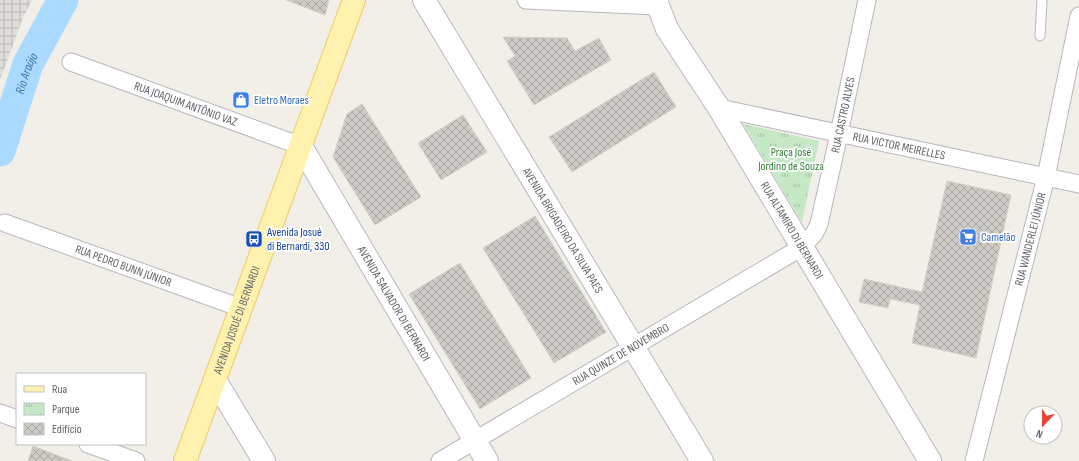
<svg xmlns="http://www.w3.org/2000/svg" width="1079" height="461" font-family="'Sofia Sans Condensed',sans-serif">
	<defs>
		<pattern id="industrial-grid" width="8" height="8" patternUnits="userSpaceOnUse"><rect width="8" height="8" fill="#e0deda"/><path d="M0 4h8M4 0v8" fill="none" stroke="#b9b8b5"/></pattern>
		<pattern id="park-tufts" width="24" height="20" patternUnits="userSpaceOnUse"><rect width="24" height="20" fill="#c5e8c5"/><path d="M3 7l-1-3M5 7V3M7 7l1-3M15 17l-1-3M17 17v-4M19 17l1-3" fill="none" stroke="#a3c0a4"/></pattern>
		<pattern id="building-cross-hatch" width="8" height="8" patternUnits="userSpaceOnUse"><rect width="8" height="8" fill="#cccac5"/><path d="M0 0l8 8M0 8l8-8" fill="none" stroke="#a9a8a4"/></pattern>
	</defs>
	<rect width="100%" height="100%" fill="#f1efe8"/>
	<path fill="url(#industrial-grid)" d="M0,0H32L23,18L0,80Z"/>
	<path fill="url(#park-tufts)" d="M743,124L819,141L802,222Z"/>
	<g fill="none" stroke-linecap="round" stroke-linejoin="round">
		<path stroke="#aadaff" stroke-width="31" id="s1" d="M0,151L28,64L63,0"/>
	</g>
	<path fill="url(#building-cross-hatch)" stroke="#d6d1c6" d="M286,0H329L325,15Z
		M503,37L567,38L575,51L599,38L611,60L534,105L507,61L515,56Z
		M654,72L676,107L572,172L549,137Z
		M362,104L421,197L375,225L333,157L347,114Z
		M463,115L487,152L441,180L418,143Z
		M947,181L1011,195L976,358L912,343L920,305L890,299L888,308L859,302L864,279L922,292Z
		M535,216L606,332L554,363L483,248Z
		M460,263L531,378L480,409L409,294Z
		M33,446L72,461H28Z"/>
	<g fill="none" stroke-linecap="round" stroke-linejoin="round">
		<defs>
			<path id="lane" d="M1040,36L1042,0"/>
			<g id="street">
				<path d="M526,0L657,6"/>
				<path id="s2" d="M71,62L301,146"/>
				<path id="s3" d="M719,108L1079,184"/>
				<path id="s4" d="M5,223L241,308"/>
				<path d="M0,413L17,419"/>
				<path d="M88,444L136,461"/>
				<path id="s5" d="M440,461L802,247L814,234L819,224L839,134L867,0"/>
				<path id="s6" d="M974,461L1046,177L1079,16"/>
			</g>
			<g id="secondary">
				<path id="s7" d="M424,0L702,461"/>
				<path id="s8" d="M656,0L667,29L719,108L930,461"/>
				<path id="s9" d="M301,146L487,461"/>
				<path d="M215,380L264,461"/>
			</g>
			<g id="primary">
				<path id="s10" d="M185,461L354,0"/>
			</g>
		</defs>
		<use href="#lane" stroke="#b5b8bc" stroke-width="11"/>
		<use href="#street" stroke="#b5b8bc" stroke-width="19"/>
		<use href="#secondary" stroke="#b6babf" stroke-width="24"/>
		<use href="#primary" stroke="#f2c960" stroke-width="24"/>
		<use href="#lane" stroke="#fff" stroke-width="9"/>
		<use href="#street" stroke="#fff" stroke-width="17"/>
		<use href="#secondary" stroke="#fff" stroke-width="22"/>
		<use href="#primary" stroke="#fff2af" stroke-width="22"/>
	</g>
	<defs>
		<symbol id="shop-square" viewBox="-11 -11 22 22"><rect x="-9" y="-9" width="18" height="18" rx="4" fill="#3f7fe0" stroke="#fff"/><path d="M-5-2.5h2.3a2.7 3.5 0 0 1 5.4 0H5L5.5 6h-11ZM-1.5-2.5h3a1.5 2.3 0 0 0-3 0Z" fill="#fff"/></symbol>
		<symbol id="supermarket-square" viewBox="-11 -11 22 22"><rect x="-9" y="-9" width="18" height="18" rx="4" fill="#3f7fe0" stroke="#fff"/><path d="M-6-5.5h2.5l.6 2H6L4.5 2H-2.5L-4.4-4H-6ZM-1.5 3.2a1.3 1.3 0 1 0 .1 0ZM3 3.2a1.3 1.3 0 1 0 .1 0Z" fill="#fff"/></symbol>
		<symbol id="bus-square" viewBox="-11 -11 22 22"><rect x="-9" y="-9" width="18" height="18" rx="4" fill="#1a4fb4" stroke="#fff"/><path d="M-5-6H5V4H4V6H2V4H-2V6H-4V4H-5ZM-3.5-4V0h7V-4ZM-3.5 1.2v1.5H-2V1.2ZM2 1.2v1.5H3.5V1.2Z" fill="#fff"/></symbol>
	</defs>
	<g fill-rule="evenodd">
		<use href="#shop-square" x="231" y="90" width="20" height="20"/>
		<use href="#supermarket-square" x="958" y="227" width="20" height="20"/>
		<use href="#bus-square" x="244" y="229" width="20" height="20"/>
	</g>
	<g text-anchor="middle" stroke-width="3.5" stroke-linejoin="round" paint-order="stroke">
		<g font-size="12" fill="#366cbe" stroke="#fff" text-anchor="start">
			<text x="254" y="104">Eletro Moraes</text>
			<text x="981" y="241">Camelão</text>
		</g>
		<g font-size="12" fill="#5f6368" stroke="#fff">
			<text dy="4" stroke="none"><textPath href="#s2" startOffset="122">RUA JOAQUIM ANTÔNIO VAZ</textPath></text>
			<text dy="4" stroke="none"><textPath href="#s5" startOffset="561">RUA CASTRO ALVES</textPath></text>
			<text dy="4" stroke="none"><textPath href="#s3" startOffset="184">RUA VICTOR MEIRELLES</textPath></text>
			<text dy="4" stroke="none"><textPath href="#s7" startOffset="269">AVENIDA BRIGADEIRO DA SILVA PAES</textPath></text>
			<text dy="4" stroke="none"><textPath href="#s8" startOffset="268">RUA ALTAMIRO DI BERNARDI</textPath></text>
			<text dy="4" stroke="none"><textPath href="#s6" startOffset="229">RUA WANDERLEI JÚNIOR</textPath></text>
			<text dy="4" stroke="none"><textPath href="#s4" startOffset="126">RUA PEDRO BUNN JÚNIOR</textPath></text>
			<text dy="4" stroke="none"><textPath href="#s9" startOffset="183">AVENIDA SALVADOR DI BERNARDI</textPath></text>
			<text dy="4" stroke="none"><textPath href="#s10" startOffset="150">AVENIDA JOSUÉ DI BERNARDI</textPath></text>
			<text dy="4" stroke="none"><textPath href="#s5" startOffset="210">RUA QUINZE DE NOVEMBRO</textPath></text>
		</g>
		<g font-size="12" fill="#348238" stroke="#fff">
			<text x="791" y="156">Praça José<tspan x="791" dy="14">Jordino de Souza</tspan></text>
		</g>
		<g font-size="12" fill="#164399" stroke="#fff" text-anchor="start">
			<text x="267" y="236">Avenida Josué<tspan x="267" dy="14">di Bernardi, 330</tspan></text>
		</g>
		<g font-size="13" font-style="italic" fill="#4174aa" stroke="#fff">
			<text dy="5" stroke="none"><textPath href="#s1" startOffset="82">Rio Araújo</textPath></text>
		</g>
	</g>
	<rect x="16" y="373" width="130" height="72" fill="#ffffff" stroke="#bfc1c3"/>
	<rect x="24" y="386" width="20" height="6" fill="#fff2af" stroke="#bfc1c3"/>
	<text x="52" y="393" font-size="12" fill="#5f6368">Rua</text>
	<rect x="24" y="403" width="20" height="12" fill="url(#park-tufts)" stroke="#bfc1c3"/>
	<text x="52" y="413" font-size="12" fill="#5f6368">Parque</text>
	<rect x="24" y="423" width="20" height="12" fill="url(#building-cross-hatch)" stroke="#bfc1c3"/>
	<text x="52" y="433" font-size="12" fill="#5f6368">Edifício</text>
	<g transform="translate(1043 425) rotate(202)"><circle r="19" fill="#ffffff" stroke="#bfc1c3"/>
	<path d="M0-3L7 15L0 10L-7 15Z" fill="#ea4335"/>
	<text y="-6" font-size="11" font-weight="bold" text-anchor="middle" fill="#5f6368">N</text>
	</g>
</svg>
